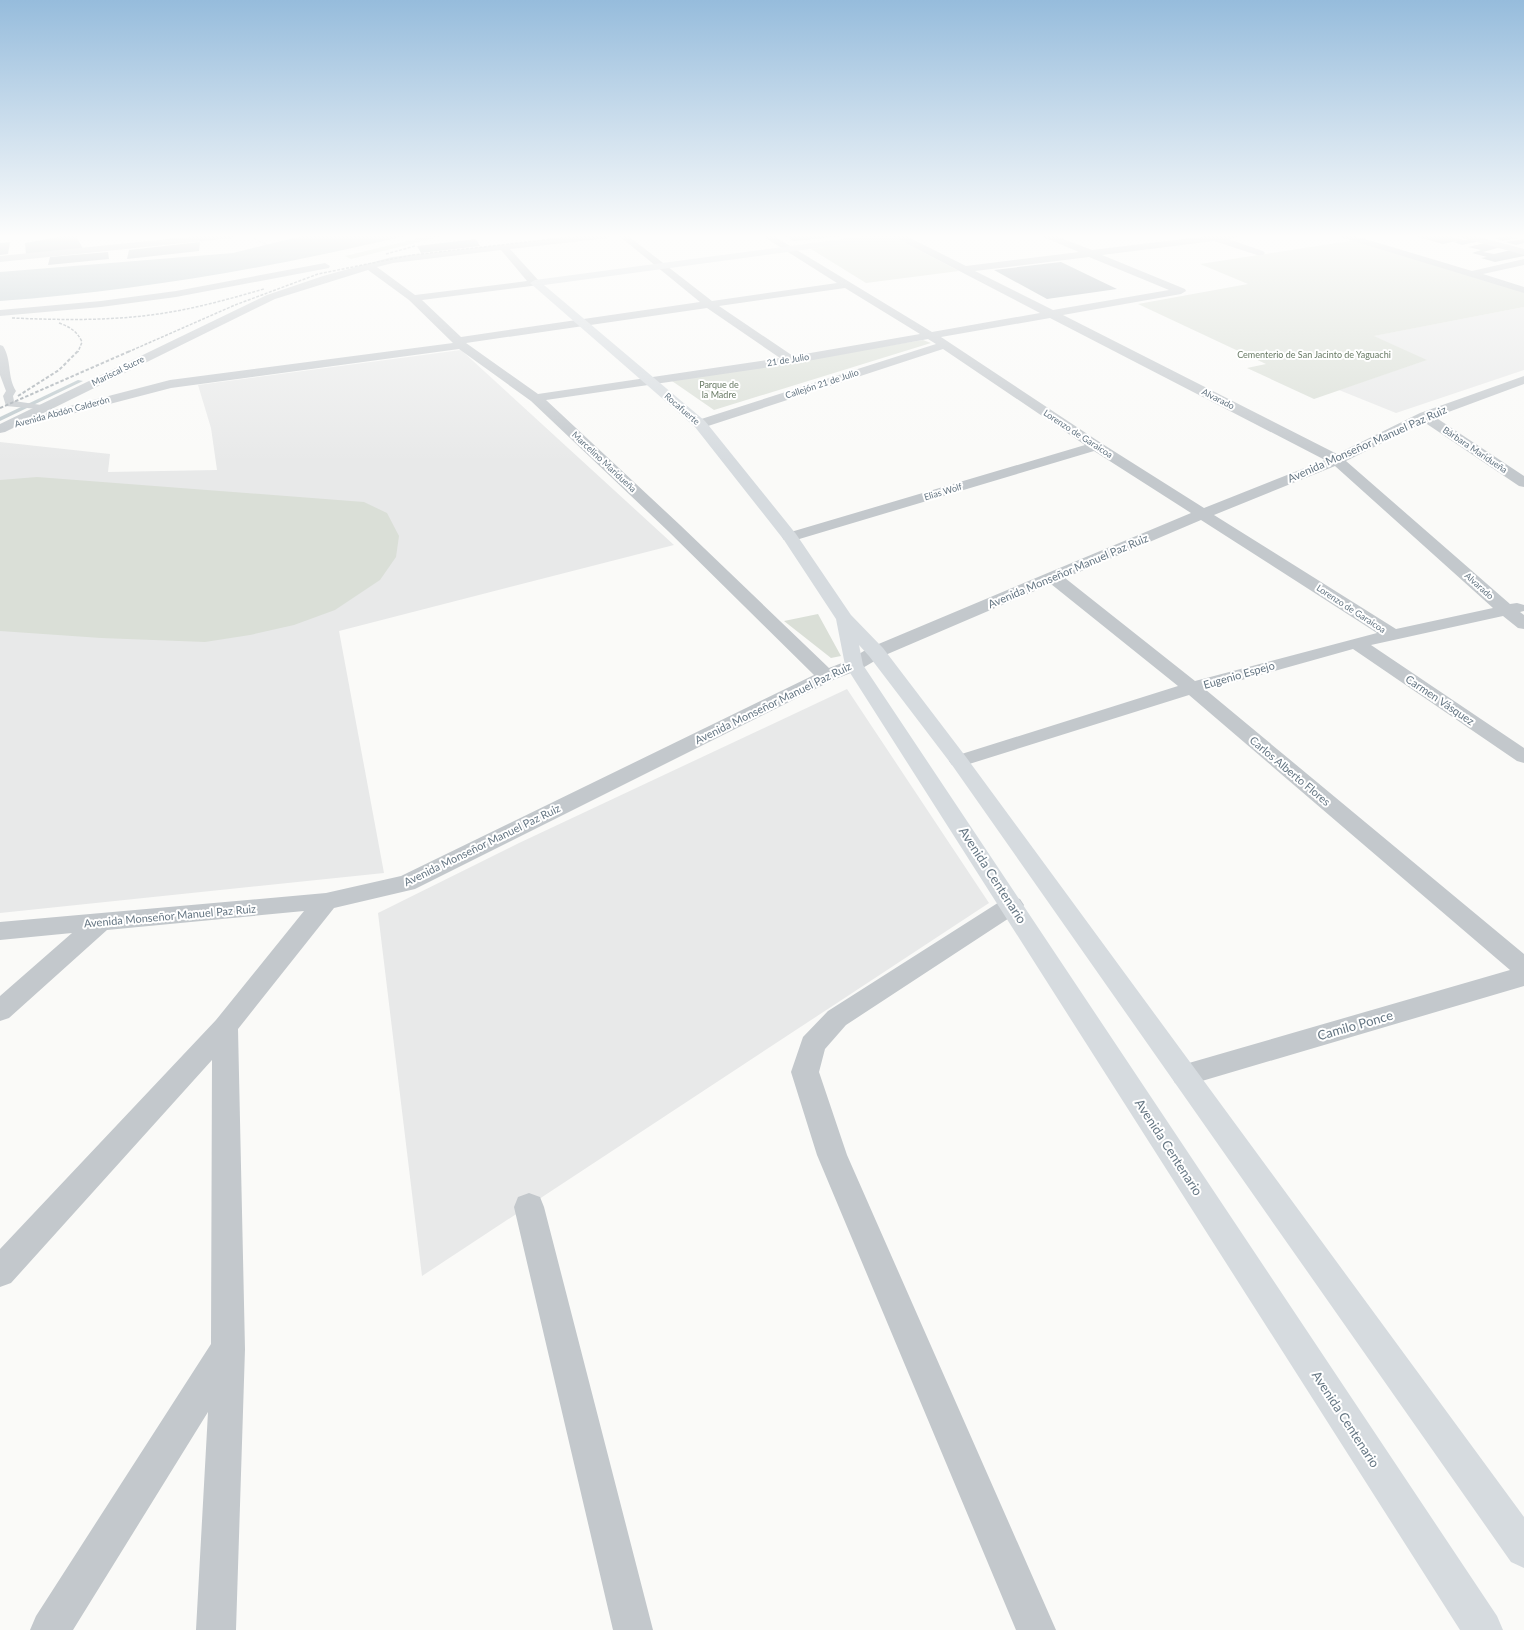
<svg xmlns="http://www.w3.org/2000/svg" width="1524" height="1630" font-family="Lato,sans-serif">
	<rect width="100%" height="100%" fill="#fafaf8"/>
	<path fill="#e8e9e9" d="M1524,307V370L1396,413L1339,390L1426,360L1373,336Z
		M461,350L674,545L339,631L384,873L0,913V442L110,454L108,472L217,470L211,428L198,385Z
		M847,689L989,903L422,1276L378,913L519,843Z"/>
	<path fill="#dadfd7" d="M432,235H447L351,259L345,256Z
		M894,237L959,271L866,283L811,249Z
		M1356,240L1524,292V307L1374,336L1427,360L1314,399L1247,368L1266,364L1138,304L1248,284L1200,264Z
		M923,340L931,343L714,410L672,381Z
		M37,477L364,502L387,513L399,536L396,557L380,580L335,610L294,625L250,635L205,642L101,638L0,631V480Z
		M818,614L841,656L831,658L784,621Z"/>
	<path fill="#bbc7cb" d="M306,235H409C275,267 138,291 0,301V272L233,253Z"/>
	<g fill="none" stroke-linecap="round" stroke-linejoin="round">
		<path fill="#bbc7cb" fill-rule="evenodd" d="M78,380L83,381L0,421V417Z"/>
	</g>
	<path fill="#aab3b9" d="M70,235H76L83,249L26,255L25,243Z
		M783,235H843V236L794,241Z
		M1410,235H1445L1440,237L1447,236L1464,240L1471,239L1480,241L1462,245L1454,242L1462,240L1443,244Z
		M1509,236L1518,238L1503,241L1494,238Z
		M476,239L480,246L421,253L417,246Z
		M1524,239V243L1516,245L1505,242Z
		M10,242L8,254L0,255V243Z
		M200,242L199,251L127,259L129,250Z
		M1485,243L1501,247L1483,252L1494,254L1511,250L1524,254V256L1495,262L1481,258L1487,257L1472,253L1481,250L1468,247Z
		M108,252L109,259L48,265L50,257Z
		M1061,262L1117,289L1047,299L994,270Z"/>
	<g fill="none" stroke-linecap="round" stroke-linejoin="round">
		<path stroke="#bbbfc2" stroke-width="1" stroke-dasharray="1 1" stroke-linecap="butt" d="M253,238L285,254"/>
		<path fill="#c3c8cc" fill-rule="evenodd" d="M0,345L3,346C12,360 7,377 16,391L13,396L14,401L48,406L49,408L48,410L6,406L3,396L6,391L0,375Z"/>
		<path fill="#c3c8cc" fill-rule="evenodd" d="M208,235H237L232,238L0,262V256Z
			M587,235H614L609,238L510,249L539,281L540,283L539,285L422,300L461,337L700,302L618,235H627L712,301L837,283L761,235H772L932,332L1040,313L894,237L893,235H904L966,266L1079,252L1043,237L1042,235H1053L1092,250L1216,235H1240L1239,237L1228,239L1263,251L1265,253L1263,255H1257L1214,241L1102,255L1185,289L1186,291L1181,294L1063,315L1337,454L1420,413L1524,376V384L1435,417L1524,476V487L1519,486L1424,422L1346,461L1510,604L1517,603L1524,605V611L1520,612L1524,615V629L1518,628L1503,616L1371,645L1524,748V763L1517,761L1353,649L1206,690L1524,954V986L1185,1086L1175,1083L1171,1075L1175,1067L1510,970L1189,695L966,765L959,767L952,765L949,761L952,757L1178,686L1051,584L883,656L861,669L833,680L415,889L334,908L238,1029L245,1349L236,1630H196L208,1412L73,1630H30L36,1616L211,1344L212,1060L11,1283L0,1287V1249L216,1020L304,911L107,930L9,1018L0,1021V996L72,933L0,940V922L326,893L401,876L814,675L668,531L531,401L459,349L171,388L52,419L47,418L45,415L47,412L170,380L453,343L409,300L368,270L275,299L5,432L0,433V424L267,295L323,276L392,257ZM501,250L527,281L415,295L377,267L393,263ZM1089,257L1169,290L1053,310L975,271ZM845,288L920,334L793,356L719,306ZM707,308L780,358L538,394L466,343ZM1050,318L1325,460L1204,508L1101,443L941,337ZM928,339L936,344L695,421L693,424L695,427H705L943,349L1085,445L784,534L782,537L784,540H796L1094,451L1191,513L869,648L847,661L829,668L680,525L546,400L791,364ZM1335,466L1493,608L1396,629L1214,515ZM1201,520L1377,633L1195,681L1065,578Z
			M1338,235H1352L1472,271L1524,259V265L1483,274L1524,287V293L1340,237Z
			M1457,235H1472L1524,249V255L1459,237Z
			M325,263L330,266L329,268L176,297L101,307L0,316V310L101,301L176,291Z
			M1012,897L1020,899L1024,905L1020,911L846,1025L825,1049L819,1072L847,1155L1056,1630H1016L817,1155L791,1072L803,1037L828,1011L1004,899Z
			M529,1193L540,1197L544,1207L653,1630H613L514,1207L518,1197Z"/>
		<path fill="#d6dbdf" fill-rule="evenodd" d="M872,235H896L891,238L544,285L705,421L796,534L851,615L883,648L966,757L1524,1517V1568L1511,1562L952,765L869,656L859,645L863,665L1497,1616L1503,1630H1460L845,665L836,619L784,540L695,427L530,283L535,280Z"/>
		<path stroke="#a2aab0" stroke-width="1.5" stroke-dasharray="3 1.5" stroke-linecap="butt" d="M386,254L415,246
			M12,318C61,320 109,321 158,314C194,309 229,299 264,289
			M59,323C70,327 77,331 82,342L78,352
			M128,352L235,305L318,274L412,255L589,235"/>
		<path stroke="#a2aab0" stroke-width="2" stroke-dasharray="3.5 2" stroke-linecap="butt" d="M18,396L59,370L78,351
			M0,408L130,351"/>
	</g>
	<linearGradient id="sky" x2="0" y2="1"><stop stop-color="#96bcdc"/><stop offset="0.51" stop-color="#fdfdfc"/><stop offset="1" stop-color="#fdfdfc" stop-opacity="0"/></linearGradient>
	<rect width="1524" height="463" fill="url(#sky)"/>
	<g text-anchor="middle" stroke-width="4" stroke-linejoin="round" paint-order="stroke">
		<g font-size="9" fill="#687a64" stroke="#fff">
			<text x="1314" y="358">Cementerio de San Jacinto de Yaguachi</text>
			<text x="719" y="388">Parque de<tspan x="719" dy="10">la Madre</tspan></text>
		</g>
		<g font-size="9" fill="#657683" stroke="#fff">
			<text transform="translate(788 360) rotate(-9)" y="3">21 de Julio</text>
			<text transform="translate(118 371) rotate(-26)" y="3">Mariscal Sucre</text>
			<text transform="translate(822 384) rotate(-18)" y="3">Callejón 21 de Julio</text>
			<text transform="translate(1218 399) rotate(27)" y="3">Alvarado</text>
			<text transform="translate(682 409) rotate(41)" y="3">Rocafuerte</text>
			<text transform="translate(62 412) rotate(-15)" y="3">Avenida Abdón Calderón</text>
			<text transform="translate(1078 434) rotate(33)" y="3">Lorenzo de Garaicoa</text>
			<text transform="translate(1475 450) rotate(34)" y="3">Bárbara Maridueña</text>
			<text transform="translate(604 462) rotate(43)" y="3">Marcelino Maridueña</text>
			<text transform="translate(943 492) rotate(-17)" y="3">Elias Wolf</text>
			<text transform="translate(1479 586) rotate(42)" y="3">Alvarado</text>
			<text transform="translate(1351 609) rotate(33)" y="3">Lorenzo de Garaicoa</text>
		</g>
		<g font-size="11" fill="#657683" stroke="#fff">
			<text transform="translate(1367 444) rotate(-24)" y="4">Avenida Monseñor Manuel Paz Ruiz</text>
			<text transform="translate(1068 571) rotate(-23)" y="4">Avenida Monseñor Manuel Paz Ruiz</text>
			<text transform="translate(1239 675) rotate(-16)" y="4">Eugenio Espejo</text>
			<text transform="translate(1440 700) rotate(34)" y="4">Carmen Vásquez</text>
			<text transform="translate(773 703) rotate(-26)" y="4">Avenida Monseñor Manuel Paz Ruiz</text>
			<text transform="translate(1290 771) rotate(40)" y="4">Carlos Alberto Flores</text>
			<text transform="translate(482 845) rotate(-26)" y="4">Avenida Monseñor Manuel Paz Ruiz</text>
			<text transform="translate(170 916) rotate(-5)" y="4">Avenida Monseñor Manuel Paz Ruiz</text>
		</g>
		<g font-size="13" fill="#657683" stroke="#fff">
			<text transform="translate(993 875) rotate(57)" y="5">Avenida Centenario</text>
			<text transform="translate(1355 1025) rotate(-16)" y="5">Camilo Ponce</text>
			<text transform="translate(1169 1147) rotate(57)" y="5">Avenida Centenario</text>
			<text transform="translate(1346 1419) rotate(57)" y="5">Avenida Centenario</text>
		</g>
	</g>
</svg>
